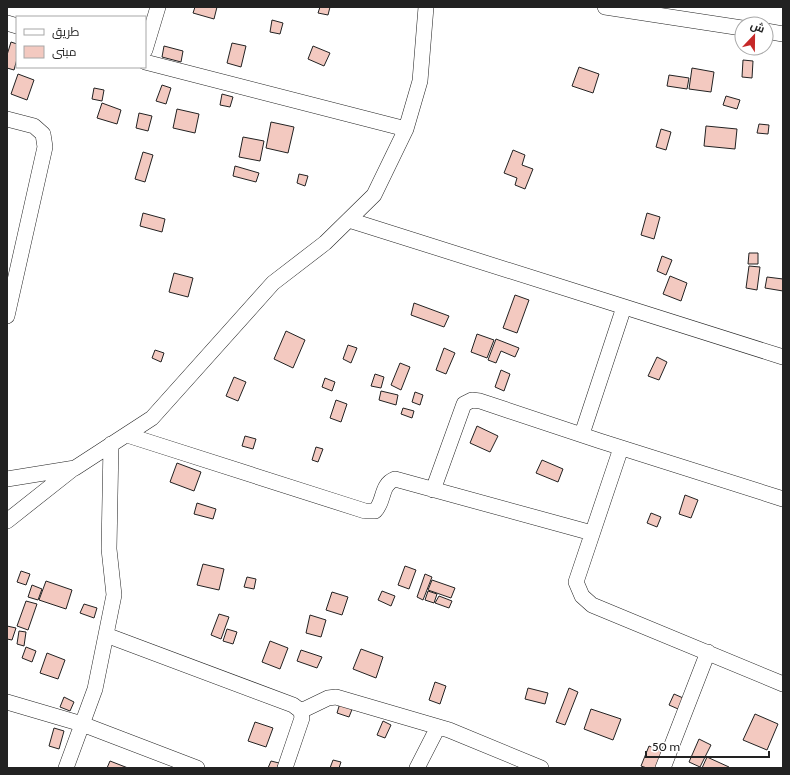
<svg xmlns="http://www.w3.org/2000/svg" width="790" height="775" font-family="Cabin,Cairo,sans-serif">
	<rect width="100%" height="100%" fill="#fff"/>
	<path fill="#f3c9c0" stroke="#222" d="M195,7H217L214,19L193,13Z
		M320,7H330L328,15L318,13Z
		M272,20L283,23L280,34L270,32Z
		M11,42L17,44V59L14,70L7,68V55Z
		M232,43L246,46L241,67L227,63Z
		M164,46L183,51L181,62L162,57Z
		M313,46L330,53L324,66L308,59Z
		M743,60L753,61L752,78L742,77Z
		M579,67L599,74L593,93L572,86Z
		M692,68L714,72L711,92L689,89Z
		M18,74L34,80L27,100L11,94Z
		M669,75L689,78L687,89L667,86Z
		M162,85L171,88L166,104L156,101Z
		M94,88L104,90L102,101L92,99Z
		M222,94L233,97L230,107L220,105Z
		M726,96L740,100L737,109L723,105Z
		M102,103L121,110L117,124L97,118Z
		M177,109L199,114L195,133L173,128Z
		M139,113L152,116L148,131L136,128Z
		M271,122L294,127L288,153L266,148Z
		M759,124L769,125L768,134L757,133Z
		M706,126L737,129L735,149L704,146Z
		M661,129L671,132L666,150L656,147Z
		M243,137L264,141L260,161L239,157Z
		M513,150L525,155L522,165L533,169L525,189L515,185L517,178L504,173Z
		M143,152L153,155L145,182L135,179Z
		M235,166L259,173L256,182L233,176Z
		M299,174L308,176L305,186L297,183Z
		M143,213L165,219L162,232L140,226Z
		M647,213L660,217L654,239L641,235Z
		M749,253H758V264H748Z
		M662,256L672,260L666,275L657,271Z
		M749,266L760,267L757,290L746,288Z
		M174,273L193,278L188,297L169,292Z
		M670,276L687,283L681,301L663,294Z
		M767,277L783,279V291L765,288Z
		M515,295L529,300L517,333L503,328Z
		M414,303L449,316L444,327L411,315Z
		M286,331L305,340L293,368L274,359Z
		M477,334L494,340L487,358L471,352Z
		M496,339L519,348L515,357L501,351L496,363L488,360Z
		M348,345L357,348L351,363L343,359Z
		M444,348L455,353L446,374L436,370Z
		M155,350L164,353L161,362L152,358Z
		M657,357L667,362L659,380L648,376Z
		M400,363L410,367L401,390L391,385Z
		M501,370L510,374L504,391L495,387Z
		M375,374L384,377L381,388L371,386Z
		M234,377L246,382L238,401L226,396Z
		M325,378L335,382L332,391L322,387Z
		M381,391L398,395L396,405L379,400Z
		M415,392L423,395L420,405L412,402Z
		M336,400L347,404L341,422L330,418Z
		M403,408L414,411L412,418L401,414Z
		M477,426L498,436L490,452L470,443Z
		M245,436L256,439L253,449L242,446Z
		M316,447L323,449L318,462L312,460Z
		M542,460L563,469L558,482L536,473Z
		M177,463L201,472L194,491L170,482Z
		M685,495L698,500L691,518L679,514Z
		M197,503L216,509L213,519L194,514Z
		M651,513L661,517L657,527L647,523Z
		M203,564L224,569L219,590L197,585Z
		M405,566L416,570L409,589L398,585Z
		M21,571L30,574L26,585L17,582Z
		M425,574L432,577L423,600L417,597Z
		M247,577L256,579L254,589L244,587Z
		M432,580L455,588L451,598L428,590Z
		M46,581L72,590L66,609L39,600Z
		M32,585L42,589L38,600L28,597Z
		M382,591L395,596L391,606L378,600Z
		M428,591L437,594L434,603L425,600Z
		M332,592L348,597L342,615L326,610Z
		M439,596L452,601L449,608L435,603Z
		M26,601L37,604L28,630L17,626Z
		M84,604L97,608L94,618L80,613Z
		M219,614L229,617L221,639L211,635Z
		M310,615L326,620L321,637L306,633Z
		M7,626L16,628L12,640L7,639Z
		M227,629L237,632L233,644L223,641Z
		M19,631L26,632L24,646L17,644Z
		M270,641L288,648L280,669L262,662Z
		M26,647L36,651L32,662L22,658Z
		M361,649L383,657L376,678L353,669Z
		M301,650L322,657L317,668L297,661Z
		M47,653L65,660L58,679L40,673Z
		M435,682L446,686L440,704L429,700Z
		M528,688L548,693L545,704L525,699Z
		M569,688L578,692L565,725L556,722Z
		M674,694L690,701L685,712L669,705Z
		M64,697L74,702L70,711L60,707Z
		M340,703L353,707L349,717L337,713Z
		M591,709L621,719L613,740L584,729Z
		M755,714L778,724L767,750L743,740Z
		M383,721L391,725L385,738L377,735Z
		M255,722L273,728L266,747L248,741Z
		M54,728L64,731L59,749L49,746Z
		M699,739L711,745L700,767L689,762Z
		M649,746L665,753L659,768H647L641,766Z
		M707,757L729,767L728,768H702Z
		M333,760L341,762L339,768H330Z
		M110,761L128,768H107Z
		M271,761L279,763L277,768H268Z"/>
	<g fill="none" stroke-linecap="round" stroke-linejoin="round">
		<defs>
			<path id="minor" d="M605,7L742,28
				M7,23L17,26
				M766,31L783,34
				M145,50L158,7
				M145,62L406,129
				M7,119L34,126L43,134L45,147L7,316
				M349,220L783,357
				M582,434L624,307
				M127,435L365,511H375C385,501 380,485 395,479L592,533
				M621,448L576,582L582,596L592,605L783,684
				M7,479L75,468L152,418L273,283L325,243L374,195L406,129L420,81L426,7
				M433,490L464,404L472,400L480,401L600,441L783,499
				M7,521L74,468
				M106,635L293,705L301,711L302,718L285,768
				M7,702L82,724L197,768
				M301,711L328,698L336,697L449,730L541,768
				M66,768L95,689L114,595L109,549L111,444
				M417,768L438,727
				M663,768L708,652"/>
		</defs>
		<use href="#minor" stroke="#222" stroke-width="16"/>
		<use href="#minor" stroke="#fff" stroke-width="15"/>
	</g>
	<rect width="790" height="775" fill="none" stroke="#222222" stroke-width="16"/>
	<rect x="16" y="16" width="130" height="52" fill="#ffffff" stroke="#a7a7a7"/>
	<rect x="24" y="29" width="20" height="6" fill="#ffffff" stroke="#a7a7a7"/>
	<text x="52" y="36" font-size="12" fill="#222222">طريق</text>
	<rect x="24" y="46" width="20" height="12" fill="#f3c9c0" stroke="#a7a7a7"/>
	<text x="52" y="56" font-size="12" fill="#222222">مبنى</text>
	<g transform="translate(754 36) rotate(22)"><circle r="19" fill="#ffffff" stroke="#a7a7a7"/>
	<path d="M0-3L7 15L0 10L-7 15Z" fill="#c62828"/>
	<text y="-6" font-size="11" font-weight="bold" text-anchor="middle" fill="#222222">ش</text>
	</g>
	<path d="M646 751v6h123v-6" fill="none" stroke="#222222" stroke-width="2"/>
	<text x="652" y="751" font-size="12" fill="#222222" stroke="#ffffff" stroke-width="3" paint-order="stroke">50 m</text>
</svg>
